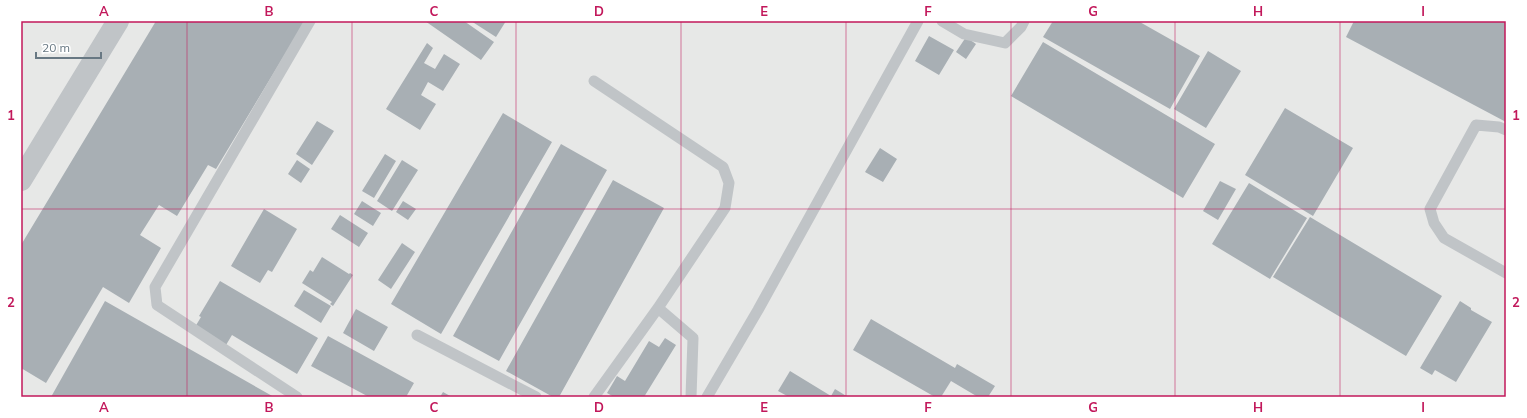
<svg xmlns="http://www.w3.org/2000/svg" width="1527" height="418" font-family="Mulish,sans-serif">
	<rect width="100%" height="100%" fill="#f7f7f4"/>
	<path fill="#e7e8e7" d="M21,21H1506V397H21Z"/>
	<path fill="#a8afb4" d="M156,21H305L216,169L208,165L177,216L159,205L140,235L161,248L129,303L103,287L46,383L21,368V245Z
		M425,21H464L494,42L481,60Z
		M471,21H506L496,37Z
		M1053,21H1138L1200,56L1170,109L1043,37Z
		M1354,21H1506V122L1346,37Z
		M929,36L954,50L939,75L915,61Z
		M966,37L976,44L966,59L956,52Z
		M1043,42L1215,144L1183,198L1011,96Z
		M427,43L433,48L424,63L435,69L444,54L460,64L443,91L428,82L421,95L436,104L420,130L386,109Z
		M1208,51L1241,71L1206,128L1174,109Z
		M1285,108L1353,148L1313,216L1245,175Z
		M503,113L552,142L441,334L391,304Z
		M317,121L334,131L312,165L296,154Z
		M561,144L607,170L499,361L453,336Z
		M880,148L897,159L883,182L865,172Z
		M385,154L396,161L374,198L362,191Z
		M297,160L310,169L301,183L288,174Z
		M402,160L418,170L392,211L377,201Z
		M613,180L664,208L559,397H553L506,371Z
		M1220,181L1236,189L1218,220L1203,211Z
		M1249,183L1307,218L1270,279L1212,244Z
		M362,201L381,213L373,226L354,214Z
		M403,201L416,209L408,220L396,212Z
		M264,209L297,229L272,272L268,270L260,283L231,266Z
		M340,215L368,233L359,247L331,229Z
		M1310,217L1442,296L1406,356L1273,277Z
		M402,243L415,252L391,289L378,280Z
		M322,257L349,274L350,273L353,275L333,306L330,304L332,302L302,283L310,270L313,272Z
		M220,281L318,338L297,374L232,335L226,345L195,327L201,317L199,316Z
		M304,290L331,306L321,323L294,306Z
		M105,301L274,397H51Z
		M1460,301L1471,308V310L1492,322L1456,382L1435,370L1432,375L1420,368Z
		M356,309L388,327L374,351L343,333Z
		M871,319L955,368L957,364L995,386L988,397H978L951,381L941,397H935L853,350Z
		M328,336L414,383L406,397H369L311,366Z
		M665,338L676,345L644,397H614L607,393L617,376L625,381L649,341L659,347Z
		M790,371L831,396L835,389L848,397H789L778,391Z
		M443,392L452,397H440Z"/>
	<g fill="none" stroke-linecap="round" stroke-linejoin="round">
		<path stroke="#c0c4c7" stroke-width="11" d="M942,21L964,34L1005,43L1021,27L1024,21
			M1506,130L1499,127L1476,125L1430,209L1434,223L1444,238L1506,273
			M658,308L693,338L691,397
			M417,335L536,397
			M297,397L157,305L155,287L310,21
			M594,397L658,308L725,208L729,183L723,167L594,81
			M707,397L758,310L918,21"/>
		<path stroke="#c0c4c7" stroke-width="22" d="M21,180L118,21"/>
	</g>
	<path fill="none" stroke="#c2185b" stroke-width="1" stroke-opacity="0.55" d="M187,21V397M352,21V397M516,21V397M681,21V397M846,21V397M1011,21V397M1175,21V397M1340,21V397M21,209H1506"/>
	<rect width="1527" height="418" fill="none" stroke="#ffffff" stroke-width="44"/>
	<path d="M36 52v6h65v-6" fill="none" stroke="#687883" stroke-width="2"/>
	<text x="42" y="52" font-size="12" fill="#687883" stroke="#ffffff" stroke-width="3" paint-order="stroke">20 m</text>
	<rect x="22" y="22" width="1483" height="374" fill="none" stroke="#c2185b" stroke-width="1.5"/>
	<g font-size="13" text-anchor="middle" font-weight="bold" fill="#c2185b">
		<text x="104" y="16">A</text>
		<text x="269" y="16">B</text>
		<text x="434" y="16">C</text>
		<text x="599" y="16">D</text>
		<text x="764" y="16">E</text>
		<text x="928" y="16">F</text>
		<text x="1093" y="16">G</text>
		<text x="1258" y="16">H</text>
		<text x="1423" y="16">I</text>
		<text x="11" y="120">1</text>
		<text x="1516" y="120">1</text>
		<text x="11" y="307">2</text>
		<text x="1516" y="307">2</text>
		<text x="104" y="412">A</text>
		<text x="269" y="412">B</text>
		<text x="434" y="412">C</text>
		<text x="599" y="412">D</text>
		<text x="764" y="412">E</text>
		<text x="928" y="412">F</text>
		<text x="1093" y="412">G</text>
		<text x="1258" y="412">H</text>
		<text x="1423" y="412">I</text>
	</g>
</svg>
